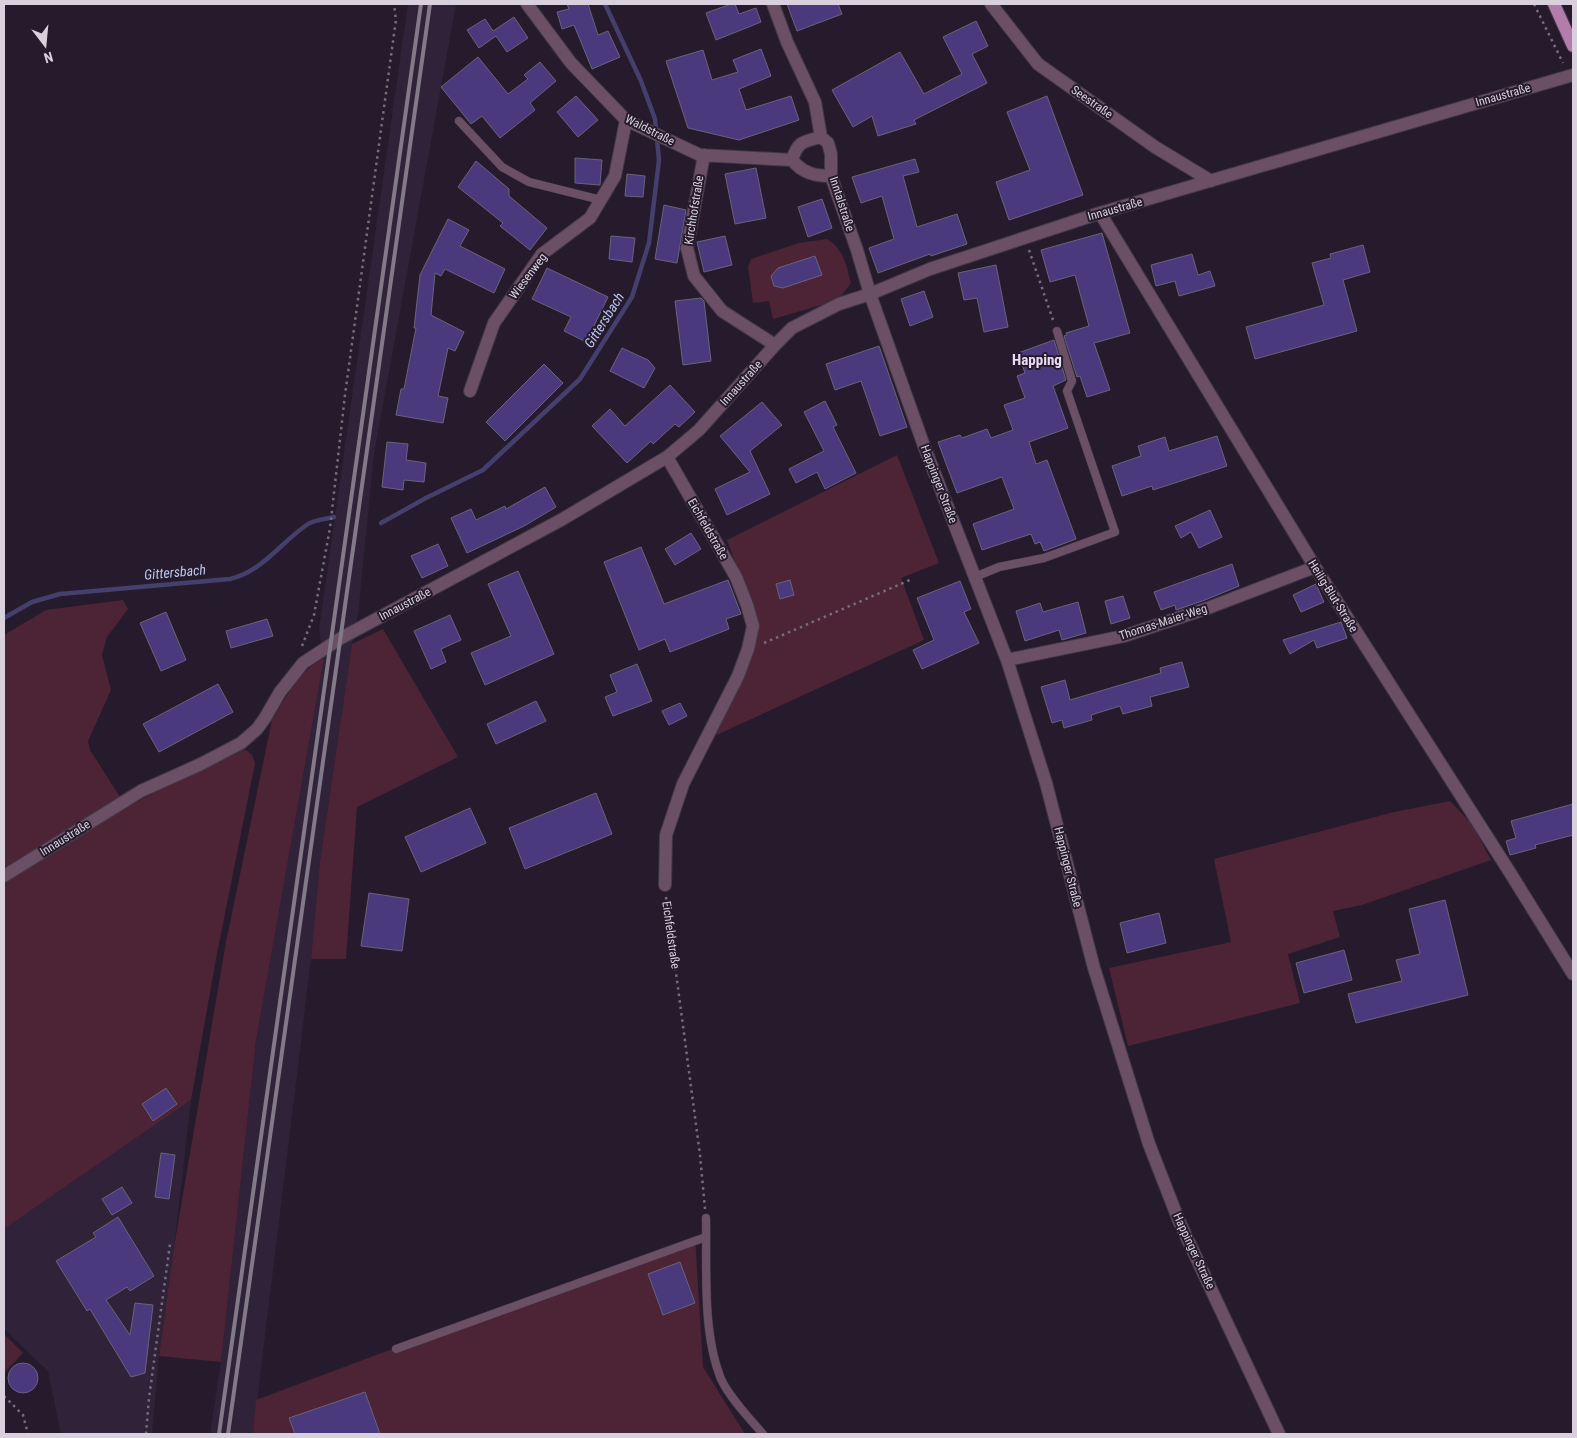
<svg xmlns="http://www.w3.org/2000/svg" width="1577" height="1438" font-family="'Roboto Condensed',sans-serif">
	<rect width="100%" height="100%" fill="#261b2c"/>
	<path fill="#302339" d="M408,4H456L374,454L358,614L352,644L320,861L311,959L253,1434H210L221,1362L256,1041L324,658L319,629Z
		M191,1100L174,1247L159,1356L152,1434H61L48,1371L4,1329V1229Z"/>
	<path fill="#4d2336" d="M827,239C844,249 846,265 851,283L842,295L825,304L773,319L769,301L753,303L748,267L751,259L799,243Z
		M897,455L939,563L901,578L924,640L712,737L758,624L727,540Z
		M123,600L128,609L107,637L102,655L111,690L88,741L90,750L120,797L4,868V635L46,610Z
		M383,629L458,757L357,807L346,959H311L320,861L352,644Z
		M324,658L256,1041L221,1362L159,1356L174,1247L226,942L272,720C286,697 300,670 324,658Z
		M242,750H246L252,755L255,763L216,959L191,1100L4,1229V883L100,822L174,782Z
		M1450,801L1472,824L1491,860L1362,905L1333,911L1340,937L1288,954L1300,1003L1128,1046L1109,968L1231,942L1214,859L1394,812Z
		M695,1236L703,1367L745,1434H253L256,1400Z
		M4,1334L23,1353L4,1373Z"/>
	<g fill="none" stroke-linecap="round" stroke-linejoin="round">
		<path stroke="#443f6c" stroke-width="4.5" d="M381,523L426,498L483,470L580,379L632,297L649,243L659,160L655,119L641,81L605,4
			M4,618L32,602L60,594L230,579C262,572 281,542 308,524C314,520 326,519 334,517"/>
	</g>
	<path fill="#4a397d" stroke="#67647a" d="M567,4H588L598,35L608,31L620,57L592,69L574,25L562,29L557,12L569,9Z
		M731,4H735L739,14L756,8L761,22L716,40L706,13Z
		M787,4H838L842,14L797,31Z
		M514,17L528,38L507,52L496,36L479,48L467,30L485,19L493,31Z
		M976,21L988,46L972,54L987,83L914,120L916,124L878,136L872,116L853,127L832,90L900,52L924,94L962,74L943,37Z
		M761,49L771,76L739,89L746,110L791,96L799,120L739,140L688,128L666,61L703,50L712,80L738,72L733,60Z
		M478,57L508,94L528,79L524,75L540,62L556,81L530,103L535,110L500,138L482,116L471,124L441,87Z
		M576,96L598,120L578,137L557,112Z
		M1047,96L1083,195L1009,220L996,182L1030,170L1007,112Z
		M575,158L602,160L600,185L575,183Z
		M915,159L919,172L903,176L917,227L957,214L967,244L931,256L930,254L878,273L869,248L894,239L882,196L861,203L852,177Z
		M476,161L509,189V196L547,228L530,250L500,226L503,223L458,187Z
		M756,168L766,218L735,224L725,174Z
		M627,174L645,176L643,197L625,196Z
		M822,199L832,228L808,237L798,207Z
		M664,205L686,210L677,263L655,259Z
		M448,219L469,230L460,246L505,269L494,293L445,269L441,276L435,273L431,315L464,332L455,351L448,348L438,396L448,398L443,423L396,415L401,389H404L416,328H414L420,275Z
		M1102,233L1130,333L1094,343L1110,390L1087,397L1080,376L1077,377L1064,336L1067,335L1066,333L1089,326L1075,275L1050,282L1041,250Z
		M611,236L635,238L632,262L609,259Z
		M725,236L732,265L704,272L697,242Z
		M1363,245L1370,272L1343,280L1357,331L1255,359L1246,327L1324,305L1312,263L1331,258L1330,254Z
		M1192,254L1198,275L1210,271L1215,286L1179,296L1175,281L1156,286L1151,265Z
		M815,256L822,275L783,288L774,286L771,276L778,268Z
		M996,265L1008,327L984,332L977,298L964,300L958,273Z
		M547,268L608,297L586,342L564,331L571,317L532,299Z
		M924,291L933,317L910,326L901,299Z
		M701,298L704,301L711,361L683,365L675,301Z
		M1054,340L1066,380L1053,386L1068,428L1029,442L1036,464L1047,460L1076,539L1044,551L1040,542L1035,544L1031,534L982,550L973,524L1014,509L1002,477L957,493L938,442L960,435L962,438L987,429L991,438L1013,430L1004,405L1025,398L1017,376L1025,373L1018,353Z
		M879,346L907,427L880,436L861,381L835,390L826,364Z
		M622,348L648,360L655,368L644,388L610,371Z
		M544,364L563,383L505,441L486,422Z
		M670,385L695,412L679,427L675,424L653,444L651,441L627,463L592,426L610,409L625,426Z
		M825,401L837,425L833,427L856,473L825,489L817,472L796,483L789,469L824,451L804,412Z
		M762,402L782,425L750,451L770,494L727,515L715,489L750,472L720,436Z
		M1217,436L1227,466L1153,490L1152,486L1122,496L1112,466L1141,456L1138,446L1165,437L1169,451Z
		M387,442L408,444L406,460L426,463L424,482L404,480L403,490L382,487Z
		M545,487L556,507L524,526L467,553L451,518L471,509L476,520L505,506L506,509Z
		M1210,510L1222,537L1199,548L1191,532L1181,538L1175,526Z
		M691,533L701,549L675,565L665,549Z
		M438,544L448,566L422,578L411,556Z
		M641,547L664,604L728,580L741,614L726,619L729,629L670,652L665,639L639,650L604,562Z
		M1232,564L1239,586L1205,600L1176,610L1175,605L1161,610L1154,592Z
		M518,571L554,654L485,685L471,653L511,636L488,584Z
		M790,580L794,595L780,599L776,584Z
		M960,581L971,609L964,612L979,643L922,669L913,650L934,640L917,598Z
		M1316,584L1324,602L1301,612L1293,595Z
		M1123,596L1130,618L1111,624L1105,601Z
		M1078,602L1086,633L1062,640L1059,630L1025,641L1016,611L1040,603L1043,612Z
		M166,612L186,660L161,671L140,623Z
		M450,615L461,640L441,649L446,662L431,669L414,631Z
		M267,619L273,636L231,648L226,631Z
		M1341,622L1347,638L1317,648L1314,640L1290,654L1283,640Z
		M1182,662L1189,687L1150,697L1152,706L1123,714L1120,706L1091,715L1092,720L1064,728L1062,720L1052,723L1041,687L1065,680L1070,700L1161,673L1160,668Z
		M637,664L652,701L613,716L605,697L617,692L610,675Z
		M218,684L233,712L159,752L143,724Z
		M536,701L546,721L496,744L487,724Z
		M680,703L687,716L669,725L662,711Z
		M596,793L612,834L525,869L509,828Z
		M1573,804V835L1535,845L1536,848L1510,855L1506,841L1516,838L1511,821Z
		M470,808L486,843L421,872L405,837Z
		M369,893L409,899L402,951L361,946Z
		M1445,900L1468,995L1356,1023L1348,994L1402,981L1396,960L1420,954L1409,909Z
		M1159,913L1166,943L1127,953L1120,923Z
		M1344,950L1352,980L1304,993L1296,963Z
		M166,1088L177,1104L153,1121L142,1104Z
		M161,1153L175,1155L169,1199L155,1197Z
		M122,1187L132,1203L112,1215L102,1199Z
		M118,1217L154,1276L130,1291L127,1287L106,1300L130,1335L135,1303L153,1305L145,1373L131,1377L90,1309L87,1311L56,1261L96,1237L93,1233Z
		M680,1262L695,1303L663,1315L648,1274Z
		M8 1378a15 15 0 1 1 30 0a15 15 0 1 1-30 0Z
		M365,1392L380,1434H295L289,1418Z"/>
	<g fill="none" stroke-linecap="round" stroke-linejoin="round">
		<defs>
			<path id="service" d="M459,121L502,167L529,182L601,200
				M975,577L999,567L1044,558L1115,532L1067,391L1072,381L1057,331
				M706,1218C707,1268 702,1332 721,1379C729,1397 750,1419 763,1434
				M396,1349L706,1237"/>
			<path id="minor" d="M527,4L571,63L626,120L700,155L792,160
				M773,4L787,42L815,102L821,137L828,143L831,154V176L857,250L870,294L924,446L1007,660L1046,783L1094,968L1149,1144L1179,1221L1279,1434
				M991,4L1038,64L1155,147L1211,181
				M821,137C803,142 798,141 792,160C803,173 814,176 831,176
				M704,155L687,248L694,276L722,311L775,345
				M1100,213L1315,567L1509,871L1573,974
				M470,391L494,323L542,254L590,218L615,176L626,120
				M1007,660L1124,636L1208,608L1315,567
				M4,876L141,791L201,764L241,743L257,729L265,718L280,692L303,663L341,638L561,520L667,457L699,430L775,345L792,328L839,304L870,294L930,269L1100,213L1573,75
				M665,885L666,835L683,784L738,676L748,649L753,626L747,605L736,577L667,457"/>
			<path id="primary" d="M1554,4L1573,46"/>
		</defs>
		<use href="#service" stroke="#423848" stroke-width="9"/>
		<use href="#minor" stroke="#423848" stroke-width="14"/>
		<use href="#primary" stroke="#423848" stroke-width="14"/>
		<path stroke="#766d7b" stroke-width="2.5" stroke-dasharray="2.5 4" stroke-linecap="butt" d="M1534,4L1563,63
			M1029,250L1053,320
			M764,643L910,580
			M302,646L314,615L330,528L345,395L394,34L396,20L394,4
			M666,897L700,1155L705,1209
			M4,1396L23,1415L28,1434
			M146,1434L149,1398L170,1244"/>
		<use href="#service" stroke="#6a4f65" stroke-width="8"/>
		<use href="#minor" stroke="#6a4f65" stroke-width="12"/>
		<use href="#primary" stroke="#b47cab" stroke-width="12"/>
		<path stroke="#837a89" stroke-width="4" d="M219,1434L421,4
			M228,1434L430,4"/>
	</g>
	<g text-anchor="middle" stroke-width="4" stroke-linejoin="round" paint-order="stroke">
		<g font-size="12" fill="#d8d1dd" stroke="#261b2c">
			<text transform="translate(1503 95) rotate(-16)" y="4">Innaustraße</text>
			<text transform="translate(1092 102) rotate(35)" y="4">Seestraße</text>
			<text transform="translate(650 130) rotate(27)" y="4">Waldstraße</text>
			<text transform="translate(842 204) rotate(72)" y="4">Inntalstraße</text>
			<text transform="translate(1115 209) rotate(-16)" y="4">Innaustraße</text>
			<text transform="translate(694 210) rotate(-81)" y="4">Kirchhofstraße</text>
			<text transform="translate(528 276) rotate(-53)" y="4">Wiesenweg</text>
			<text transform="translate(741 383) rotate(-48)" y="4">Innaustraße</text>
			<text transform="translate(939 484) rotate(69)" y="4">Happinger Straße</text>
			<text transform="translate(708 529) rotate(60)" y="4">Eichfeldstraße</text>
			<text transform="translate(1333 596) rotate(58)" y="4">Heilig-Blut-Straße</text>
			<text transform="translate(405 604) rotate(-28)" y="4">Innaustraße</text>
			<text transform="translate(1163 622) rotate(-18)" y="4">Thomas-Maier-Weg</text>
			<text transform="translate(65 838) rotate(-32)" y="4">Innaustraße</text>
			<text transform="translate(1068 867) rotate(76)" y="4">Happinger Straße</text>
			<text transform="translate(671 935) rotate(82)" y="4">Eichfeldstraße</text>
			<text transform="translate(1194 1251) rotate(65)" y="4">Happinger Straße</text>
		</g>
		<g font-size="14" font-style="italic" fill="#bac6ed" stroke="#261b2c">
			<text transform="translate(604 320) rotate(-58)" y="5">Gittersbach</text>
			<text transform="translate(175 572) rotate(-5)" y="5">Gittersbach</text>
		</g>
		<g font-size="15" font-weight="bold" fill="#eadcf4" stroke="#261b2c">
			<text x="1037" y="365">Happing</text>
		</g>
	</g>
	<rect width="1577" height="1438" fill="none" stroke="#d8d1dd" stroke-width="10"/>
	<g transform="translate(45 45) rotate(164)" stroke="#261b2c" stroke-width="4" paint-order="stroke">
	<path d="M0-4L9 19L0 12L-9 19Z" fill="#d8d1dd"/>
	<text y="-8" font-size="14" font-weight="bold" text-anchor="middle" fill="#d8d1dd">N</text>
	</g>
</svg>
